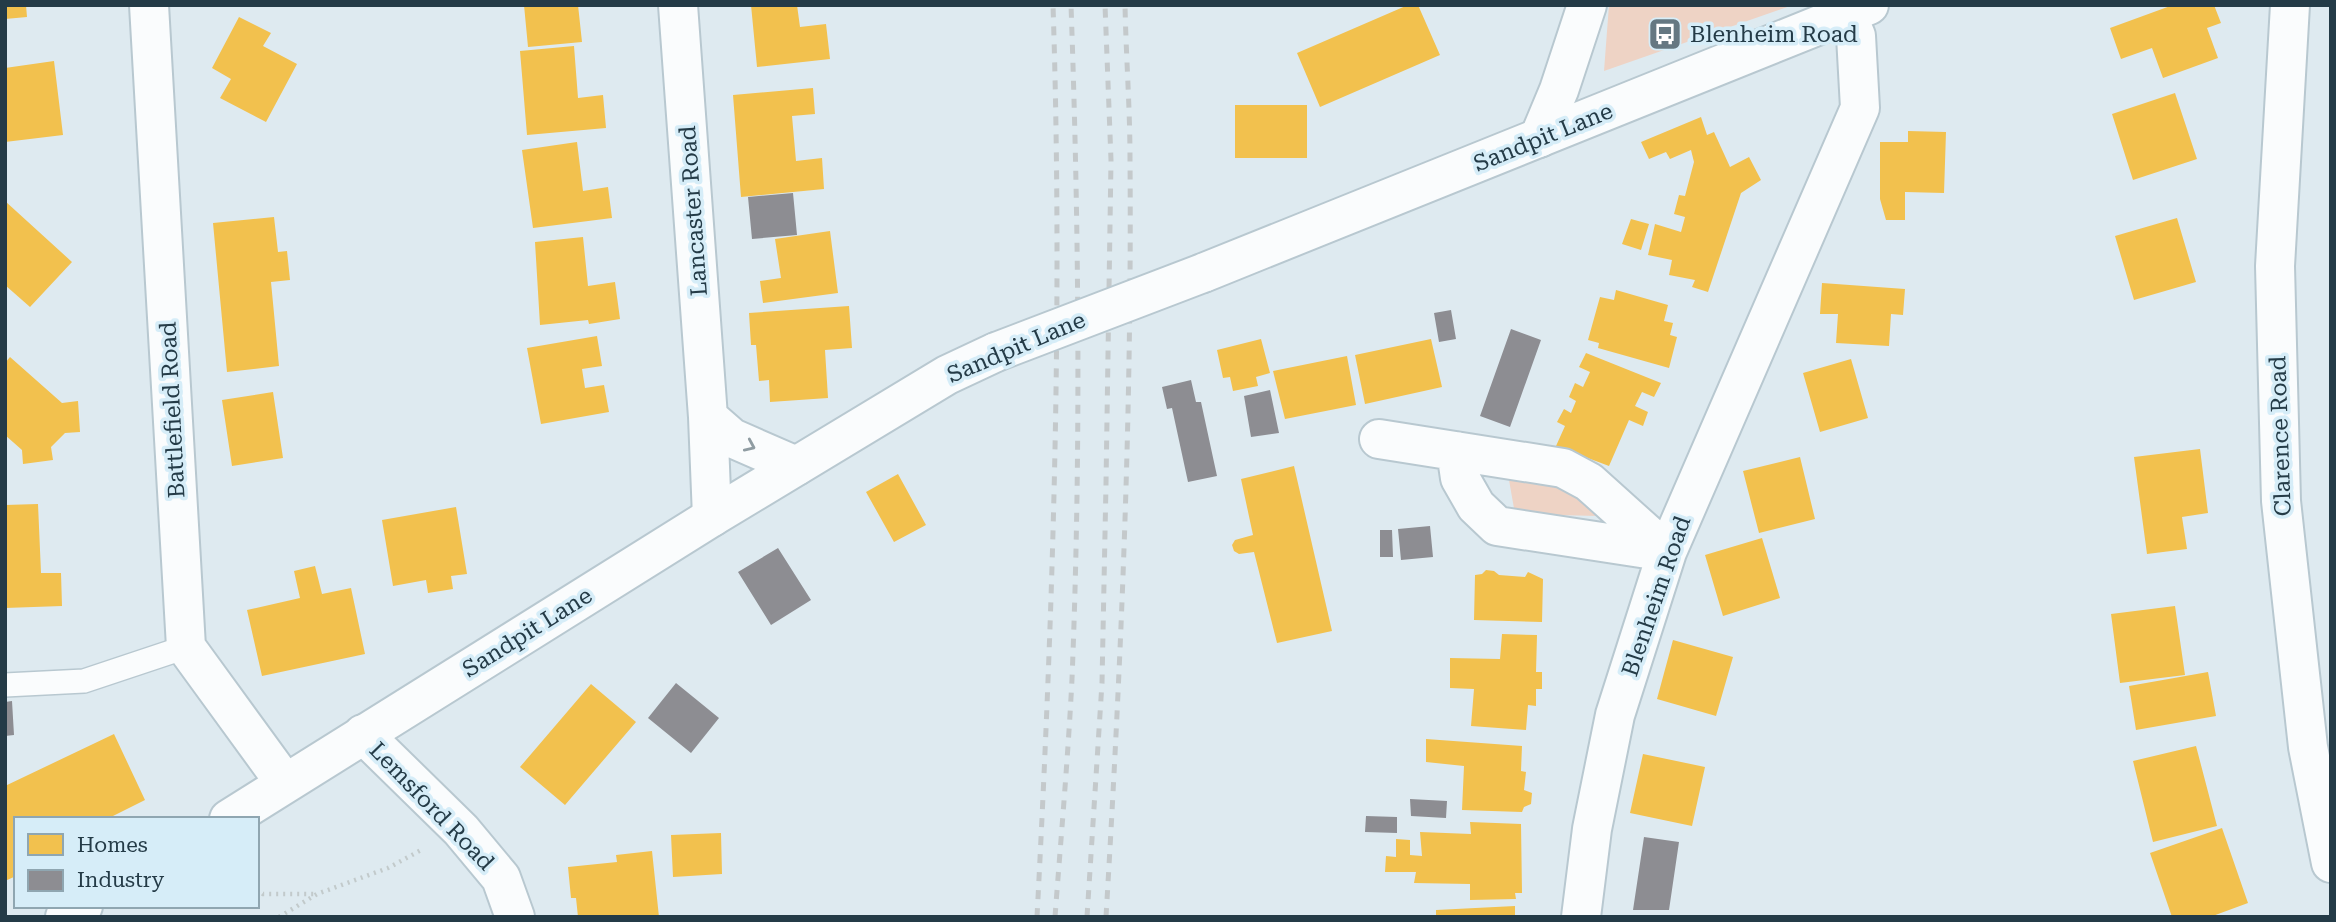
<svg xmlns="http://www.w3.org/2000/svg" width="2336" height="922" font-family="'Roboto Serif',serif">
	<rect width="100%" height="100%" fill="#deeaf0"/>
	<path fill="#eed3c5" d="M1609,5H1793L1604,71Z
		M1559,473L1599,516L1515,514L1509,480Z"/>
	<path fill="#f2c14e" d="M5,5H26L27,17L5,19Z
		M524,5H578L582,42L528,47Z
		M751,5H797L800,27L826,24L830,59L757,67Z
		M1408,5H1418L1440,55L1320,107L1297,53Z
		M2173,5H2214L2221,23L2207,28L2218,58L2163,78L2152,48L2121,59L2110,28Z
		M239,17L271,33L263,46L297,64L266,122L220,98L231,79L212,68Z
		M574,46L578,98L603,95L606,128L527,135L520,51Z
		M54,61L63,135L5,142V68Z
		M813,88L815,114L792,116L796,161L822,158L824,189L741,197L733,95Z
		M2175,93L2197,159L2133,180L2112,114Z
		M1235,105H1307V158H1235Z
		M1701,117L1707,135L1714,132L1730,167L1749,157L1761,180L1741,193L1708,292L1692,287L1695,280L1669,275L1672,260L1648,255L1655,224L1681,232L1685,217L1674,214L1679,195L1685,196L1694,162L1691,150L1670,159L1666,152L1649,159L1641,142Z
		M1908,131L1946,132L1944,193L1905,192V220H1886L1880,199V142H1908Z
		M577,142L583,191L608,187L612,218L533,228L522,150Z
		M5,201L72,262L30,307L5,285Z
		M274,217L278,252L287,251L290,280L271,282L279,366L227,372L213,223Z
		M2177,218L2196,282L2134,300L2115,236Z
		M1631,219L1649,224L1641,250L1622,244Z
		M830,231L838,293L763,303L760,281L781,278L775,239Z
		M583,237L588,286L615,282L620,319L589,324L588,320L540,325L535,242Z
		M1822,283L1905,289L1903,315L1891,314L1889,346L1836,343L1838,314H1820Z
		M1616,290L1668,305L1664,321L1673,323L1670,335L1677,337L1669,368L1598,348L1599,343L1588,340L1600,297L1614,300Z
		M849,306L852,348L825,350L828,398L770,402L769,380L759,381L756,345H751L749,313Z
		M597,336L602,366L582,369L585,388L604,385L609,412L541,424L527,348Z
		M1261,339L1270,373L1256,377L1258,386L1233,391L1230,377L1223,378L1217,350Z
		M1431,339L1442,387L1365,404L1355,355Z
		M1586,353L1661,383L1654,397L1642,392L1635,406L1648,412L1643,426L1629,420L1609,466L1556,446L1565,426L1557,422L1564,409L1571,413L1576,401L1569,397L1575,383L1583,387L1590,372L1579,367Z
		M1347,356L1356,405L1285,419L1273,371Z
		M10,357L62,403L78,401L80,432L65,433L51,447L53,460L23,464L22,450L5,435V363Z
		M1851,359L1868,418L1820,432L1803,373Z
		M273,392L283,458L232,466L222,400Z
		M2200,449L2208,513L2182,517L2187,549L2147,554L2134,457Z
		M1800,457L1815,519L1759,533L1743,471Z
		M1294,466L1332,631L1277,643L1254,552L1239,554L1234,551L1232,545L1235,540L1253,535L1241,479Z
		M898,474L926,525L894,542L866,492Z
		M38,504L41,573H61L62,606L5,608V505Z
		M456,507L467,574L451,576L453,589L428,593L426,580L393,586L382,520Z
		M1762,538L1780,598L1723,616L1705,555Z
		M315,566L322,594L351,588L365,654L262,676L247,610L300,598L294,571Z
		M1486,570L1494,571L1499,575L1525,577L1528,572L1543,579L1542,622L1474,620L1475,575L1482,574Z
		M2175,606L2185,675L2120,683L2111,614Z
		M1502,634L1537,635L1536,672H1542V689H1536V706L1528,705L1526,730L1471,726L1474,689L1450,688V658L1500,659Z
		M1673,640L1733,657L1716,716L1657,699Z
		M2208,672L2216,716L2136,730L2129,686Z
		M591,684L636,722L565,805L520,767Z
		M114,734L145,800L107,819H16V876L5,881V786Z
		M1426,739L1522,746L1521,771L1526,772L1524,790L1532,793L1531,804L1524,807L1522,812L1462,810L1464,766L1426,762Z
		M2196,746L2217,826L2153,842L2133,761Z
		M1643,754L1705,767L1692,826L1630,813Z
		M1470,822L1521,824L1522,893H1515L1516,899L1470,900V884L1414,883L1416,872H1385L1386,856L1396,857V839L1410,840V855L1422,856L1420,832L1471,834Z
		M2222,828L2248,903L2210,917H2172L2150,853Z
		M721,833L722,874L673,877L671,835Z
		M652,851L659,917H578L576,898H571L568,867L617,862L616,855Z
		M1515,906V917H1436V910Z"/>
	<path fill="#8d8d92" d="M793,193L797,235L752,239L748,197Z
		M1451,310L1456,339L1439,342L1434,313Z
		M1511,329L1541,340L1510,427L1480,416Z
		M1191,380L1196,402H1201L1217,476L1188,482L1172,408L1167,409L1162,387Z
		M1270,390L1279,433L1251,437L1244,396Z
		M1430,526L1433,557L1401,560L1398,529Z
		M1380,530H1392L1393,557H1380Z
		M778,548L811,600L771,625L738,572Z
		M676,683L719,718L691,753L648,718Z
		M12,701L14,735L5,736V702Z
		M1410,799L1447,801L1446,818L1411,816Z
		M1366,816L1397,817V833L1365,832Z
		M1644,837L1679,842L1669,910H1633Z"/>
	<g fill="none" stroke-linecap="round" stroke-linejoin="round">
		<defs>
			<path id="lane" d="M5,685L84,681L186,647"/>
			<path id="street" d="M149,5L186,647L285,783
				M678,5L708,417L712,517
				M2290,5L2275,266L2281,501L2308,747L2331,863
				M1539,138L1559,90L1587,5
				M708,417L732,438L796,466
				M1379,439L1563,468L1589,482L1667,552
				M1456,451L1460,478L1476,506L1497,526L1667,552
				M363,734L461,830L501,878L515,917
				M1581,917L1592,829L1615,715L1667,552L1860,108L1856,36L1847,15"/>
			<path id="secondary" d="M1203,273L1869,5
				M229,819L712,517L947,375L996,352
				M65,917L83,906"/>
		</defs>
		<use href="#lane" stroke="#b8c8d0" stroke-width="26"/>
		<use href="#street" stroke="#b8c8d0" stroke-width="42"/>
		<use href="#secondary" stroke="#b8c8d0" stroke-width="42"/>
		<path stroke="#c2cacb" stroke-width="4.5" stroke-dasharray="2 5" stroke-linecap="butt" d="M257,889L263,894H316
			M279,917L317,894L388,868L423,849"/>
		<use href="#lane" stroke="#fafcfd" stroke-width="23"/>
		<use href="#street" stroke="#fafcfd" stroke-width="38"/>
		<use href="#secondary" stroke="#fafcfd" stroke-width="38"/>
		<path stroke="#c4c9cb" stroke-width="5" stroke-dasharray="9 9" stroke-linecap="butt" d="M1037,917C1053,613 1063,309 1053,5
			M1055,917C1061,837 1068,758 1072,679C1081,454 1079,230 1071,5
			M1087,917L1102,683L1106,484L1111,160L1105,5
			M1106,917C1121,664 1132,412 1130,159C1130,108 1126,56 1125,5"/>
		<defs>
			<path id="secondary-bridge" d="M996,352L1203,273"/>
		</defs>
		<use href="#secondary-bridge" stroke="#b8c8d0" stroke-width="42" stroke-linecap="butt"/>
		<use href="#secondary-bridge" stroke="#fafcfd" stroke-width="38"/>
	</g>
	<defs><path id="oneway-chevron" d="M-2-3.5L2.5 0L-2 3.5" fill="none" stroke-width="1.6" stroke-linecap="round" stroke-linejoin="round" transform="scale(1.75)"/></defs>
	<use stroke="#8f9ca2" href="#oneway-chevron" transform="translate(750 446) rotate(24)"/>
	<defs>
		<symbol id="bus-square" viewBox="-11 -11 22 22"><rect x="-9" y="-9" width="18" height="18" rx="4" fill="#657882" stroke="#d6edf8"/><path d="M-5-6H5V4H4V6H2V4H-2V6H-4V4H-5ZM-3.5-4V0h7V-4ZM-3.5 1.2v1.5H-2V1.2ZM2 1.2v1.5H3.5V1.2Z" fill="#fff"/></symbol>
	</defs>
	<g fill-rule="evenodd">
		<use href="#bus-square" x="1646" y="15" width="38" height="38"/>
	</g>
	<g text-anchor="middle" stroke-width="7" stroke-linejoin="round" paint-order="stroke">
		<g font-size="23" fill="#243b47" stroke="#d6edf8" text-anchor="start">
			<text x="1690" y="42">Blenheim Road</text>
		</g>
		<g font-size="23" fill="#243b47" stroke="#d6edf8">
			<text transform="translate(1543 137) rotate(-22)" y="8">Sandpit Lane</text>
			<text transform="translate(693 211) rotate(-94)" y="8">Lancaster Road</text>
			<text transform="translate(1016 347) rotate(-23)" y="8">Sandpit Lane</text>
			<text transform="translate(172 410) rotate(-93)" y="8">Battlefield Road</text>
			<text transform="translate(2280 436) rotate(-92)" y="8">Clarence Road</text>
			<text transform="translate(1656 596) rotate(-71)" y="8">Blenheim Road</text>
			<text transform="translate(527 632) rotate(-32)" y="8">Sandpit Lane</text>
			<text transform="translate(432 806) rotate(46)" y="8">Lemsford Road</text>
		</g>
	</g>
	<rect width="2336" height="922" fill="none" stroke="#243b47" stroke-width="14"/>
	<rect x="14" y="817" width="245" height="91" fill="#d6edf8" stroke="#8fa6b1" stroke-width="2"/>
	<rect x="28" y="834" width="35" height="21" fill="#f2c14e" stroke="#8fa6b1" stroke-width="2"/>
	<text x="77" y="852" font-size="21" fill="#243b47">Homes</text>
	<rect x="28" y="870" width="35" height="21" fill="#8d8d92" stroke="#8fa6b1" stroke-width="2"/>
	<text x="77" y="887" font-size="21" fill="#243b47">Industry</text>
</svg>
